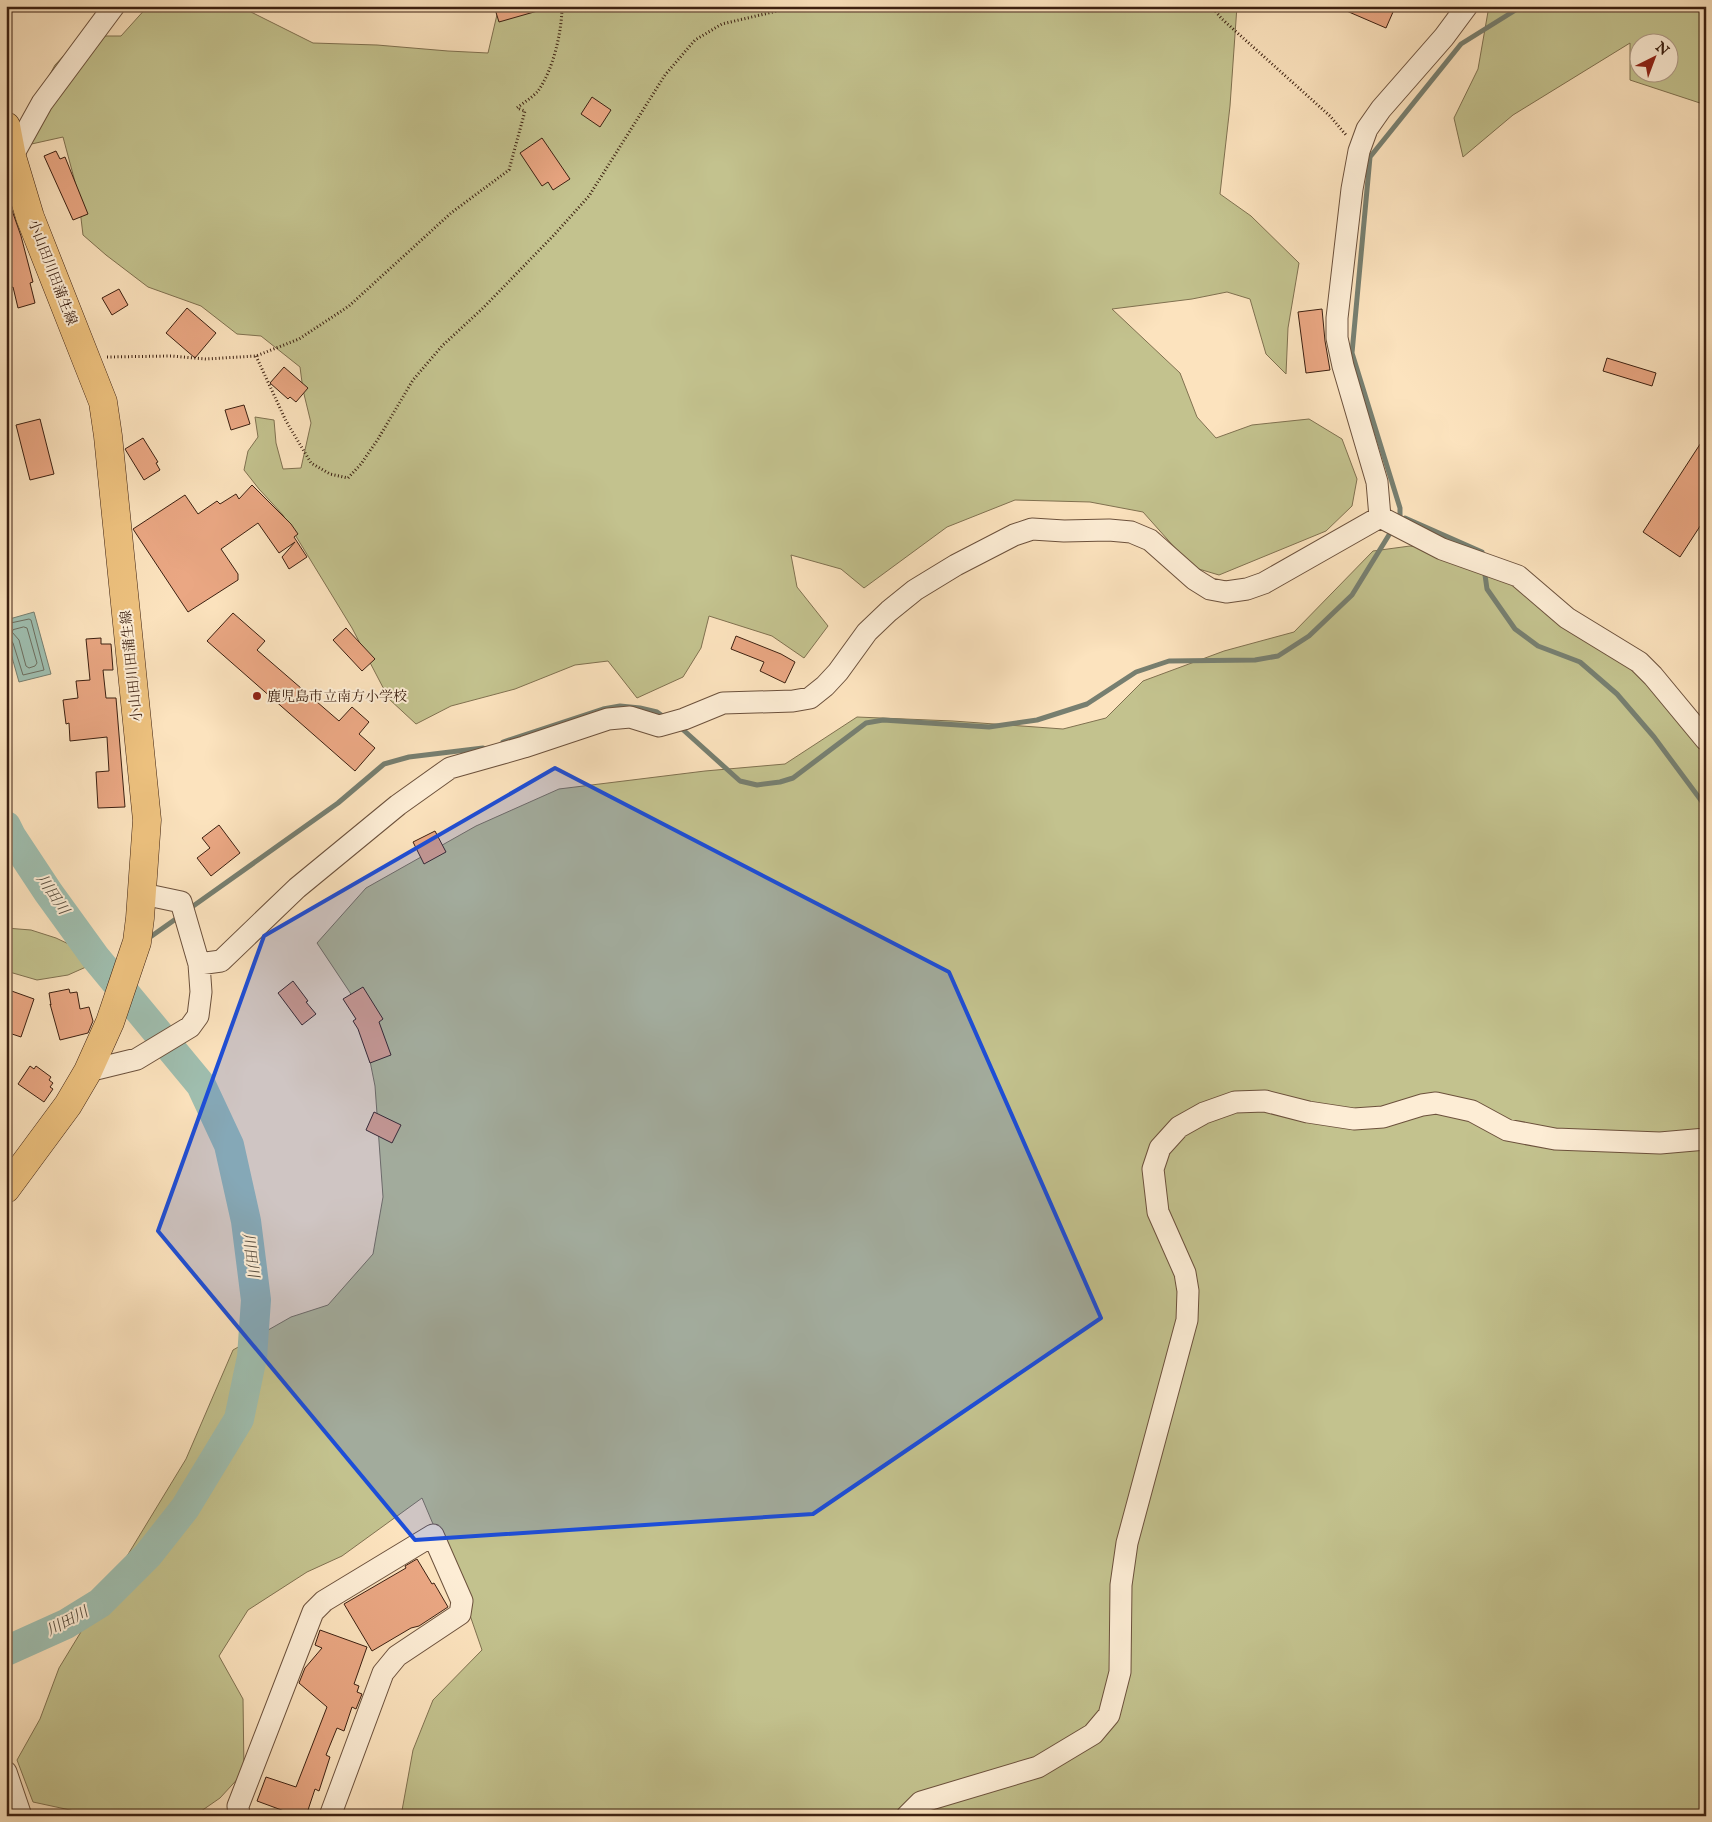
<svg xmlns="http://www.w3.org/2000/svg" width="1712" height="1822" font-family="'IM FELL English','Noto Serif JP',serif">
	<rect width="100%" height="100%" fill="#fce3be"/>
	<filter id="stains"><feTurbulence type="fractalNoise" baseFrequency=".004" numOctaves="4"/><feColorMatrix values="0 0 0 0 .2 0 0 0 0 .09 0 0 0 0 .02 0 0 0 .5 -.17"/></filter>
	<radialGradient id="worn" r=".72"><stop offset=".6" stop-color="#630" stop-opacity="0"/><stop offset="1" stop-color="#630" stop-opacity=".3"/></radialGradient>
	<path fill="#c3c28e" stroke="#807150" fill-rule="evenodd" d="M148,6H239L313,43L377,45L448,51L488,53L499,6H1237L1230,106L1220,194L1251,216L1299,263L1288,328L1286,374L1266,354L1250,299L1227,292L1192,299L1112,309L1180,373L1197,417L1216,438L1252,425L1309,419L1342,439L1357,479L1352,506L1326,531L1219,575L1192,567L1143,512L1090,502L1015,500L947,527L864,588L841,569L791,555L797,587L828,626L804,658L772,636L709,616L701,648L683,677L637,698L608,661L575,665L515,689L451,706L416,724L389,699L352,628L283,515L259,489L244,470L248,451L258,437L255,417L274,420L276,443L283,469L301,468L311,423L303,390L300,367L261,336L237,334L201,306L148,287L106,255L83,235L78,193L63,137L27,145L32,107L55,65L82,36H121Z
		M1489,6H1706V105L1630,80V43L1513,115L1463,157L1454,118L1478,69ZM1640,42H1670V72H1640Z
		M1410,546L1489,558L1633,671L1706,737V1816H401L413,1750L433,1700L482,1650L463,1595L422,1498L342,1556L307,1572L248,1610L219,1656L243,1699L244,1772L220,1798L194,1816H98L33,1802L17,1760L40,1719L59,1668L186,1459L233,1350L291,1317L328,1305L373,1254L383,1197L375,1086L359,1006L317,943L366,888L476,826L559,789L705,771L785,764L857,717L953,721L1063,729L1106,718L1143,681L1224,651L1294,632L1373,551Z
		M6,928L31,930L56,938L79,949L86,967L68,975L37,980L6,971Z"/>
	<path fill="#9fbeaf" stroke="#777f70" d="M34,612L51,674L19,682L6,636V620Z"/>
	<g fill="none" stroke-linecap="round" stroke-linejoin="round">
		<path stroke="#6e6f60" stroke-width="1" d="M6,624L29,619L31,620L44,670L23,675L13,643L10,639H6
			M24,627L27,628L37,663L35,666L29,668L26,666L19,640L12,632L13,630Z"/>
		<path stroke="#777f70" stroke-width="5" d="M1400,516V508L1352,353L1370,157L1461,44L1522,6
			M1405,518L1482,552
			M1485,575L1487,589L1515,629L1538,646L1580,662L1617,694L1654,737L1706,807
			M680,727L740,781L757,785L780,782L793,778L866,723L883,720L989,727L1037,720L1087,704L1136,672L1169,661L1255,660L1278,656L1309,636L1352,595L1392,530
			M503,742L603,709L620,706L640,708L657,712L664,717
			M189,909L338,803L384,764L409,757L483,748
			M146,940L180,916
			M105,969L121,958"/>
		<path stroke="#9fbeaf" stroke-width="30" d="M6,826L11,836L48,892L95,957L201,1085L229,1145L246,1221L256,1300L252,1357L239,1419L185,1508L148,1555L100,1603L66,1624L6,1651"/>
	</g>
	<path fill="#eaa783" stroke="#3c2011" d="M494,6H541V10L499,22Z
		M1335,6H1380L1393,12L1386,28Z
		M592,97L611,110L600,127L581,114Z
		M542,138L570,179L553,190L548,182L542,186L520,153Z
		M56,151L60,159L65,157L88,214L73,220L44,156Z
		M6,199H8L21,236L33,282L30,283L35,303L18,308L13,287L10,288L6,273Z
		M119,289L128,305L112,315L102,298Z
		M187,308L216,333L195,358L166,333Z
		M1322,309L1325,341L1330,370L1306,373L1298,312Z
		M1607,358L1656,373L1652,386L1603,371Z
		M284,367L308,388L296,402L290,397L288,399L270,383Z
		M244,405L250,424L231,430L225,410Z
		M40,419L54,474L30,480L16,425Z
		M1706,435V517L1680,557L1643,532Z
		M143,438L158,462L156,463L160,470L144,480L125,449Z
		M252,485L291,524L298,534L294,537L307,557L289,569L282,557L295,542L279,553L258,523L221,549L238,574V580L188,612L133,529L185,495L198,514L217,501L220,504L236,494L239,499Z
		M233,613L265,641L257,650L339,721L352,707L369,722L359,734L375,748L355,771L207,641Z
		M346,628L375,659L362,671L333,640Z
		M736,636L781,654L795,662L785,683L760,671L764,662L731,649Z
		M101,638V644H111L113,670H103L106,698H116L125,807L98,808L96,772L109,771L107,737L70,741L69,723L66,724L63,700L78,698L76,681L90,680L86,639Z
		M219,825L240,853L211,876L197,858L210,848L202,838Z
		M435,831L446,852L424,864L413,842Z
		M293,981L308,1001L306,1002L316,1014L302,1025L278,993Z
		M363,987L383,1019L379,1022L391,1055L370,1063L358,1029L353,1021L356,1019L343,999Z
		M6,989L34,999L21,1037L6,1032Z
		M69,989L70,993L77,992L80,1009L89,1007L93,1021L88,1033L60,1040L50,1004L51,1005L49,993Z
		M30,1066L34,1069L36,1066L51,1077L49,1080L53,1083L50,1087L53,1089L44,1102L18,1084Z
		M374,1112L401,1125L392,1143L366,1130Z
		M417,1559L432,1584L434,1583L448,1607L419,1626L411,1628L372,1651L344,1604L406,1568L405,1566Z
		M320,1630L367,1647L354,1684L359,1686L357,1692L362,1694L356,1709L352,1707L344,1731L337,1728L326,1755L330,1757L319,1791L315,1789L306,1816H285L287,1812L257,1801L266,1777L296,1787L327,1707L299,1683L305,1668L322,1648L315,1645Z"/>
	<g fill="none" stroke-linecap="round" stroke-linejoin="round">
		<defs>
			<path id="minor" d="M12,157L42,103L114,6
				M1380,517L1442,549L1518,576L1567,618L1639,662L1653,676L1706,740
				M143,894L181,902L199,964L221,961L297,888L398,805L450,768L524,747L608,719L630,717L659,726L684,719L723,703L793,701L810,698L825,686L838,672L867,632L889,611L915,590L956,565L1014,535L1032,529L1064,531L1109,530L1131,532L1150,540L1194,579L1210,589L1226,592L1247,589L1264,583L1380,517L1377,482L1343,366L1337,338V318L1352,189L1359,151L1367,129L1381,109L1444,37L1467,6
				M88,1071L137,1059L190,1027L198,1016L201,992L199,964
				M6,1772L21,1816
				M239,1816L238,1806L313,1612L324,1601L433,1535L462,1601L460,1614L397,1656L383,1673L330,1816
				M907,1816L921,1802L1038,1767L1093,1734L1109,1715L1120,1672L1121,1585L1127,1543L1187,1320L1188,1291L1185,1273L1158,1212L1153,1169L1160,1148L1179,1127L1204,1113L1235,1102L1265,1101L1308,1112L1354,1119L1383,1117L1422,1105L1436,1103L1472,1111L1507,1130L1555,1139L1660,1143L1706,1139"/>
			<path id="major" d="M6,126L12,157L30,217L103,402L108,436L147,820L140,918L137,942L110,1022L88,1071L68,1105L6,1189"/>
		</defs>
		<use href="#minor" stroke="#6c513c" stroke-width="23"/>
		<use href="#major" stroke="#3c2011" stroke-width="29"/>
		<path stroke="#3c2011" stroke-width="3" stroke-dasharray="1 2.5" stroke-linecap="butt" d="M1211,6L1222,19L1330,116L1346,135
			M256,356L286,421L311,463L330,474L348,478L361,464L378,439L413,380L442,346L483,308L554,235L589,196L665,75L695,40L722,24L790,8L812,6
			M107,357L171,356L206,359L256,356L299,339L349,306L451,213L509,170L525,111L517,108C523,103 533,97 538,91C553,70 562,32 562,6"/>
		<use href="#minor" stroke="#fdedd5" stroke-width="21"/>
		<use href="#major" stroke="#eec27f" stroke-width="28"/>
	</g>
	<path fill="#1d4ed8" fill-opacity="0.2" stroke="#1d4ed8" stroke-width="4" stroke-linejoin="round" d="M555,768L949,972L1101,1318L813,1514L415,1540L158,1231L264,936Z"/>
	<circle fill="#8f2418" stroke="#fdedd5" stroke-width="2" cx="257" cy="696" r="5"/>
	<g text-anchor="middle" stroke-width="4" stroke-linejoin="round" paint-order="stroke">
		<g font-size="14" fill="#3c2011" stroke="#fdedd5">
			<text transform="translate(53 272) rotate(69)" y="5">小山田川田蒲生線</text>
			<text transform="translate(131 666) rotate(-96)" y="5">小山田川田蒲生線</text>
		</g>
		<g font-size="14" fill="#3c2011" stroke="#fdedd5" text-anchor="start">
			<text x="267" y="701">鹿児島市立南方小学校</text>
		</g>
		<g font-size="15" font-style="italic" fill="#5a4f40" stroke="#fdedd5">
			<text transform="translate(53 894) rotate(56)" y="5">川田川</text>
			<text transform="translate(251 1255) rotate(83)" y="5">川田川</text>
			<text transform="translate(67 1621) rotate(-28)" y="5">川田川</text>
		</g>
	</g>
	<rect width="1712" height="1822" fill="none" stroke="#fce3be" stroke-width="25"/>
	<rect x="8" y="8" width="1697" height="1807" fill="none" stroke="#3c2011" stroke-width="2.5"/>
	<rect x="12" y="12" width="1687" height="1797" fill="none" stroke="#3c2011"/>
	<g transform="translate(1654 58) rotate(42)"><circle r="24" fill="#fdedd5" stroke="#b09b87"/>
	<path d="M0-4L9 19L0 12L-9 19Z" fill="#8f2418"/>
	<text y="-8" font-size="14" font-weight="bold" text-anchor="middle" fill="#3c2011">N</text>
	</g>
	<rect width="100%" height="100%" filter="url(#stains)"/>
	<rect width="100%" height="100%" fill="url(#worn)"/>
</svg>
